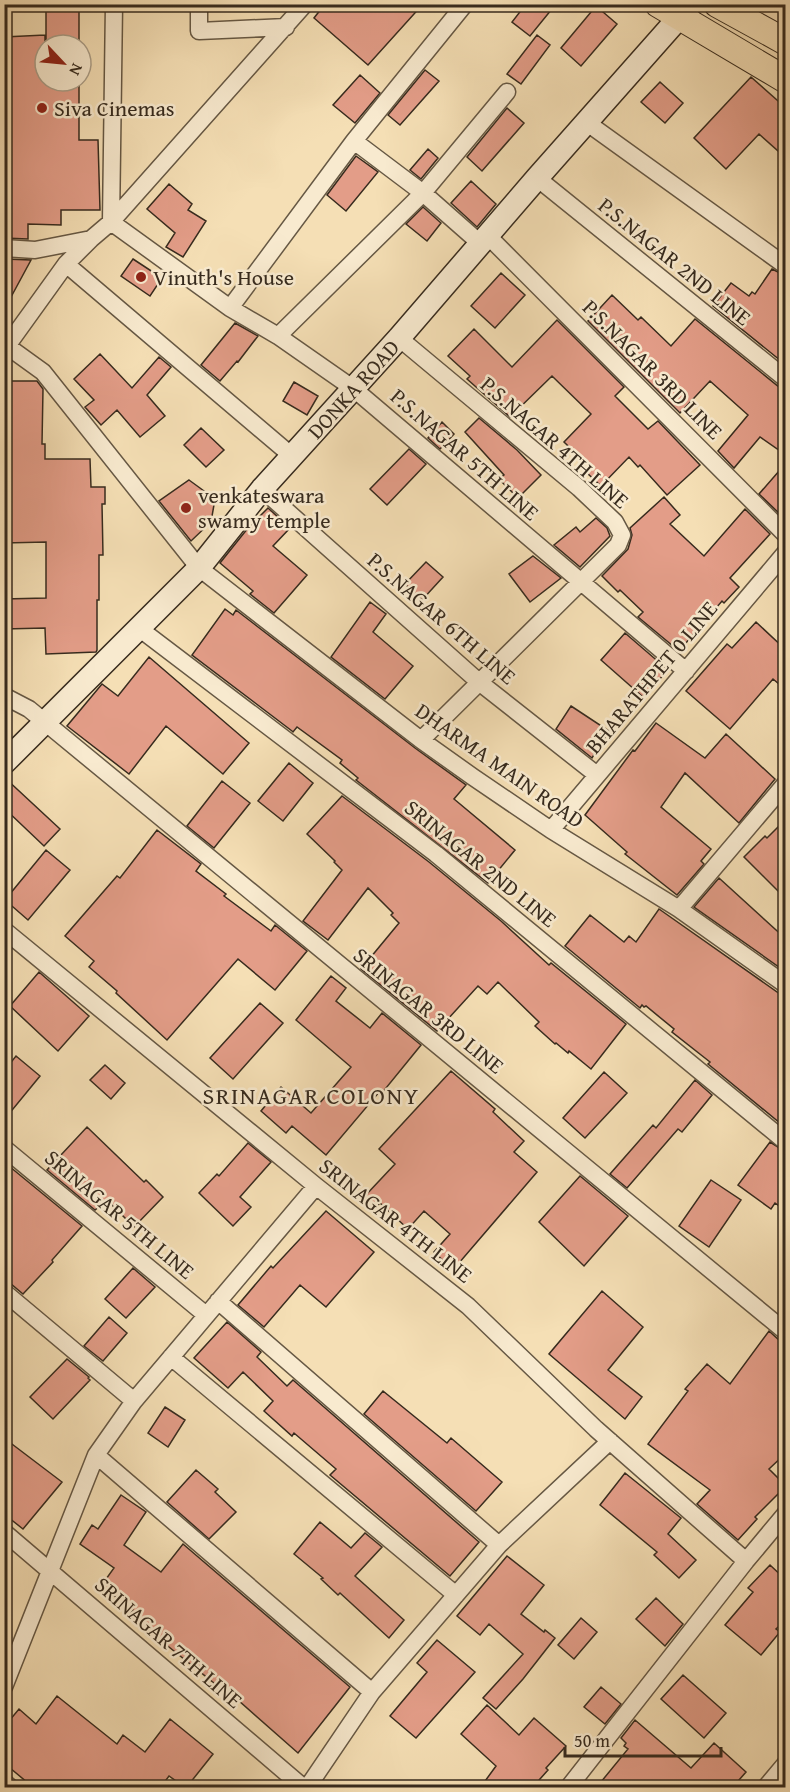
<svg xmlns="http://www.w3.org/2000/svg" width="790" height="1792" font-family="'Gentium Book Plus',serif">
	<rect width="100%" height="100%" fill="#f5dfb5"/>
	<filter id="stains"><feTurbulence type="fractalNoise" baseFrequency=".00333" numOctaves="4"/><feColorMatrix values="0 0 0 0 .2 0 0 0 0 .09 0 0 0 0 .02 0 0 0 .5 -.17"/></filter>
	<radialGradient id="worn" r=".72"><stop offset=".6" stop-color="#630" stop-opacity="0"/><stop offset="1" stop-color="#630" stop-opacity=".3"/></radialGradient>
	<path fill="#e39d88" stroke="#372b1e" stroke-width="1.5" d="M46,4H79V45H46Z
		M325,4H423L368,65L314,18Z
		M526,4H556L530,36L512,22Z
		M596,6L617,24L581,66L561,48Z
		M45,35V81H79V140H98L100,210H61V225L28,224V239L4,238V37Z
		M537,35L550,45L521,84L507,74Z
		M425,70L439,81L400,125L388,115Z
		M360,75L380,93L355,123L333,105Z
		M751,77L786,108V158L759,134L726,169L694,138Z
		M660,82L683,103L665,123L641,102Z
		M507,108L524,123L482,171L467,157Z
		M428,149L438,158L421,179L410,170Z
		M356,156L378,172L346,211L327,195Z
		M471,181L496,204L477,227L451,203Z
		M169,184L192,204L188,210L206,221L183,257L166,247L175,233L147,209Z
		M423,207L441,223L427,241L406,224Z
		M4,259L31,260L4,310Z
		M133,259L162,278L150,296L121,276Z
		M772,269L786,276V365L713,306L731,283L749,296L752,292L755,294Z
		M501,273L525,295L495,328L471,306Z
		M612,295L638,320L641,317L671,346L695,319L779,387L786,389V455L760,437L734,468L718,451L748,415L710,381L680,413L588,321Z
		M557,320L624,387L615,396L648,429L658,421L700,465L667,495L640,465L638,467L629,457L601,486L586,472L591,468L564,442L591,414L552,376L510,417L467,379L470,376L448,356L474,329L512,367Z
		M235,323L258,336L238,362L237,361L220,381L201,365Z
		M100,354L132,388L159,357L171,367L147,395L165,416L140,437L117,410L101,425L85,407L94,400L74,379Z
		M4,381H37L43,389L42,444H45V459H90L91,487H105V504H102L103,555H99V600H97V650L96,652L46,654L45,628L4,629V599L46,598V542L4,543Z
		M294,382L318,396L307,415L283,401Z
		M479,418L517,450L541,475L518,498L499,479L504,475L465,432Z
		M442,422L454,434L440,449L428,438Z
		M201,428L224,450L206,467L184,445Z
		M409,449L426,464L387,505L370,489Z
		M786,463V516L784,518L759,494Z
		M189,480L215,499L211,522L191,541L159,501Z
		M664,497L680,515L670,524L704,556L745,509L770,534L730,578L739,587L724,603L722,601L679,651L638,617L643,612L620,590L618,592L602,576L628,549L632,535L630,528Z
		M268,508L290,528L273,546L307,575L274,613L250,594L253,591L220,563L248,528Z
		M596,518L607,528L610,536L580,567L554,545L576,527L580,532Z
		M533,556L561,578L530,602L509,574Z
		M426,562L443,577L422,600L405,584Z
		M370,602L386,614L373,632L413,666L385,699L331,657Z
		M225,609L233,615L236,610L415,748L466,785L454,799L515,850L488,883L356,780L358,778L340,763L342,760L297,727L293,732L292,731L192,655Z
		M756,622L786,650V690L773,679L730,729L686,691L727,644L732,648Z
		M625,633L668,670L643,697L601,660Z
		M149,657L249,743L223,774L166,726L129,774L67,726L102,684L118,696Z
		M571,706L609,731L592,758L556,729Z
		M656,723L705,758L726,734L775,779L739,823L685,773L661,807L711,849L701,861L704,864L677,895L625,854L627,852L585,815L633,750L635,751Z
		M289,763L313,783L283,821L258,801Z
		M4,777L60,829L44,846L4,808Z
		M222,781L250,803L214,848L187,826Z
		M342,796L429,862L501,921L549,965L551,963L626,1024L591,1069L569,1051L568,1053L556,1043L555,1044L535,1026L539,1022L498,982L487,994L478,986L437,1031L361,969L399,923L391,915L393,913L368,888L328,940L303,921L342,870L334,862L335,861L307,834Z
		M786,819V899L744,857L765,836L767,838Z
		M157,830L201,864L196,871L226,894L224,896L271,931L275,925L307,951L275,990L238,959L167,1040L116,993L117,991L89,967L94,961L65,936L117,876L120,878Z
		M46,850L70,870L28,920L5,900Z
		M719,878L786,939V972L694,907Z
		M659,909L780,994L786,995V1128L708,1064L710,1062L672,1032L674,1029L646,1006L644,1007L642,1005L640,1008L565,946L590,915L624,942L629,936L636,942Z
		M39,972L89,1016L58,1051L10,1006Z
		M331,976L346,988L336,1001L370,1028L382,1013L421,1045L382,1093L380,1091L326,1155L292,1126L286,1133L261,1111L281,1087L311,1113L351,1067L296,1020Z
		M260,1003L283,1023L233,1079L210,1058Z
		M16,1056L40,1076L4,1120V1071Z
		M105,1065L125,1083L111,1099L90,1080Z
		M451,1071L495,1109L493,1112L524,1141L514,1152L537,1172L453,1270L434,1252L450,1234L424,1211L408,1229L380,1203L375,1208L364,1197L395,1164L379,1149Z
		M604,1072L627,1093L585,1138L563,1118Z
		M695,1080L712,1095L682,1132L678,1129L627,1188L610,1174L653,1125L656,1128Z
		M87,1127L144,1182L146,1180L163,1197L134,1227L107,1200L95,1210L47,1170Z
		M770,1142L786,1152V1211L775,1203L771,1209L738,1185Z
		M248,1143L271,1162L240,1197L251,1207L233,1226L199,1193L217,1174L219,1176Z
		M4,1162L82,1226L52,1260L53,1262L23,1294L11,1284L4,1282Z
		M580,1176L628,1216L584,1266L539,1222Z
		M711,1180L741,1200L709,1247L679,1226Z
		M326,1211L374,1252L326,1307L300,1285L264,1327L238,1305L271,1266L273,1268Z
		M133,1268L155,1287L126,1318L105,1299Z
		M602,1291L643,1327L608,1370L642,1397L625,1419L549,1354Z
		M109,1317L127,1333L103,1361L84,1346Z
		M227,1322L261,1352L257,1357L287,1386L293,1380L479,1542L450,1576L330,1475L336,1469L294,1433L292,1436L264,1411L273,1401L243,1372L228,1388L194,1358Z
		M769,1331L779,1340L786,1342V1453L769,1469L786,1486L755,1517L757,1519L738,1540L697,1504L710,1490L648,1444L688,1391L685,1389L707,1364L730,1384Z
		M67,1359L89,1377L88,1378L90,1380L53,1419L30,1397Z
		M383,1391L447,1443L451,1438L502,1482L476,1511L364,1414Z
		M165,1407L185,1420L168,1447L148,1433Z
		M4,1438L62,1482L23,1529L4,1514Z
		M196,1470L218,1489L215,1492L236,1512L209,1539L167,1502Z
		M625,1473L681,1518L668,1534L696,1560L679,1578L654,1555L657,1552L600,1505Z
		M121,1495L146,1512L124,1545L161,1572L183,1544L350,1687L298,1753L230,1693L229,1695L129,1615L133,1610L101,1586L114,1568L80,1544L92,1525L98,1529Z
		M320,1522L351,1548L365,1533L382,1547L355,1576L404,1620L389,1638L340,1593L338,1595L321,1579L323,1578L294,1554Z
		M507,1556L544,1585L521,1614L544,1632L545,1630L555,1638L523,1679L496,1709L483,1698L523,1654L489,1624L480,1635L457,1616Z
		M770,1565L786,1580V1620L776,1629L780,1632L761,1655L725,1625L753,1592L748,1588Z
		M656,1598L683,1624L665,1646L636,1619Z
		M581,1618L597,1632L574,1659L558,1645Z
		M437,1640L475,1672L416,1738L390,1716L427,1672L417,1663Z
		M683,1675L726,1713L704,1738L661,1699Z
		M601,1687L621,1704L605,1724L584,1707Z
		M57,1696L117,1744L123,1735L145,1752L170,1719L213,1754L186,1788L169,1776L160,1788H34L4,1763V1727L19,1709L36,1724Z
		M487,1705L519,1735L534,1718L566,1746L546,1768L548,1770L532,1788H480L496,1766L461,1734Z
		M635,1720L691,1768L714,1743L746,1772L732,1788H596L628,1749L624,1746L626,1743L621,1738Z"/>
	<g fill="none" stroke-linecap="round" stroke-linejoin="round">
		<defs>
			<path id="street" d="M114,4L111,222L230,308L278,336L354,389L686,671
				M199,4V31L286,27
				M586,122L786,266
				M354,141L423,193L481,244
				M537,178L786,379
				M488,236L786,535
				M4,248L35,250L91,239L111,222L305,4
				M66,264L292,456
				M230,308L354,141L465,4
				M278,336L423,193L507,92
				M399,338L579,488L615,522L622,535L618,545L421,740
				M4,345L7,346L66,264L91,239
				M7,346L43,372L199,568L421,740L473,777L551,830L679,909L786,985
				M262,489L479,682L597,775
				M140,629L436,854L786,1142
				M4,696L29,709L786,1332
				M551,830L786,552
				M679,909L786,783
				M4,930L316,1186L468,1306L596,1429L746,1561
				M4,1148L206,1315
				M4,1292L134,1401
				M218,1301L499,1545
				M171,1357L456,1595
				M96,1455L372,1692
				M4,1532L304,1788
				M4,1687L96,1455L134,1401L316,1186
				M4,1782L11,1788
				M307,1788L372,1692L499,1545L610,1441
				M568,1788L746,1561L786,1513
				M765,1788L786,1763"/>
			<path id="secondary" d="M4,763L199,568L262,489L399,338L537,178L691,4"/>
			<path id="primary" d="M658,4L786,80
				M717,4L786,42"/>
		</defs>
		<use href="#street" stroke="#665844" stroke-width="19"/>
		<use href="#secondary" stroke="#372b1e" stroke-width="25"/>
		<use href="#primary" stroke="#372b1e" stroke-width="28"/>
		<use href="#street" stroke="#f8eacf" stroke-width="16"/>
		<use href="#secondary" stroke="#f8eacf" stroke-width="22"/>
		<use href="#primary" stroke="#f5dfb5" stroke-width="26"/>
	</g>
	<g fill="#8f2418" stroke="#f8eacf" stroke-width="2">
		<circle cx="42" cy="108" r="6"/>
		<circle cx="141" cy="277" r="6"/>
		<circle cx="186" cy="508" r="6"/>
	</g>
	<g text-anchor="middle" stroke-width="5" stroke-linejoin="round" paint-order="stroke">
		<g font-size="22" fill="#372b1e" stroke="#f8eacf" text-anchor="start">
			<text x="54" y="116">Siva Cinemas</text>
			<text x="153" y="285">Vinuth's House</text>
			<text x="198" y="503">venkateswara<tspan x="198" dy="25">swamy temple</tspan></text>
		</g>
		<g font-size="22" fill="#372b1e" stroke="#f8eacf">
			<text transform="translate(675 261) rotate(39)" y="8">P.S.NAGAR 2ND LINE</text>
			<text transform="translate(653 369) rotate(45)" y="8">P.S.NAGAR 3RD LINE</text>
			<text transform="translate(353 389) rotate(-48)" y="8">DONKA ROAD</text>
			<text transform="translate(555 442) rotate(41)" y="8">P.S.NAGAR 4TH LINE</text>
			<text transform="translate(465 454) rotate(41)" y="8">P.S.NAGAR 5TH LINE</text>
			<text transform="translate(442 618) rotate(41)" y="8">P.S.NAGAR 6TH LINE</text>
			<text transform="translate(651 677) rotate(-50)" y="8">BHARATHPET 0 LINE</text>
			<text transform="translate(500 765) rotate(35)" y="8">DHARMA MAIN ROAD</text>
			<text transform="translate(481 863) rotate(39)" y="8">SRINAGAR 2ND LINE</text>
			<text transform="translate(429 1010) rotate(39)" y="8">SRINAGAR 3RD LINE</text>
			<text transform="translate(120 1214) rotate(40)" y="8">SRINAGAR 5TH LINE</text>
			<text transform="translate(396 1220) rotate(38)" y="8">SRINAGAR 4TH LINE</text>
			<text transform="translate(169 1642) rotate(41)" y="8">SRINAGAR 7TH LINE</text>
		</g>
		<g font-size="24" letter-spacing="1.5" fill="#372b1e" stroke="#f8eacf">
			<text x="311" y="1104">SRINAGAR COLONY</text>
		</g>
	</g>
	<rect width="790" height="1792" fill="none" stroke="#f5dfb5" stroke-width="24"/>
	<rect x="6" y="6" width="778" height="1780" fill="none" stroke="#372b1e" stroke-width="3"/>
	<rect x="12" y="12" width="766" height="1768" fill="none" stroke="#372b1e" stroke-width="1.5"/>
	<g transform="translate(63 63) rotate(116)"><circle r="28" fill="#f8eacf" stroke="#ab9e88" stroke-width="1.5"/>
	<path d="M0-4.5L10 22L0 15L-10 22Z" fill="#8f2418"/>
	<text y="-9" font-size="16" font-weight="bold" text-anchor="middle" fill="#372b1e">N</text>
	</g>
	<path d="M565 1747v9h156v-9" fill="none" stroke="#372b1e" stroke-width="3"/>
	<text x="574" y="1747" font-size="18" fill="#372b1e" stroke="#f8eacf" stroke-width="4.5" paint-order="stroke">50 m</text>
	<rect width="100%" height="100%" filter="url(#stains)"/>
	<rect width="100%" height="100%" fill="url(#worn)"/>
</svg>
